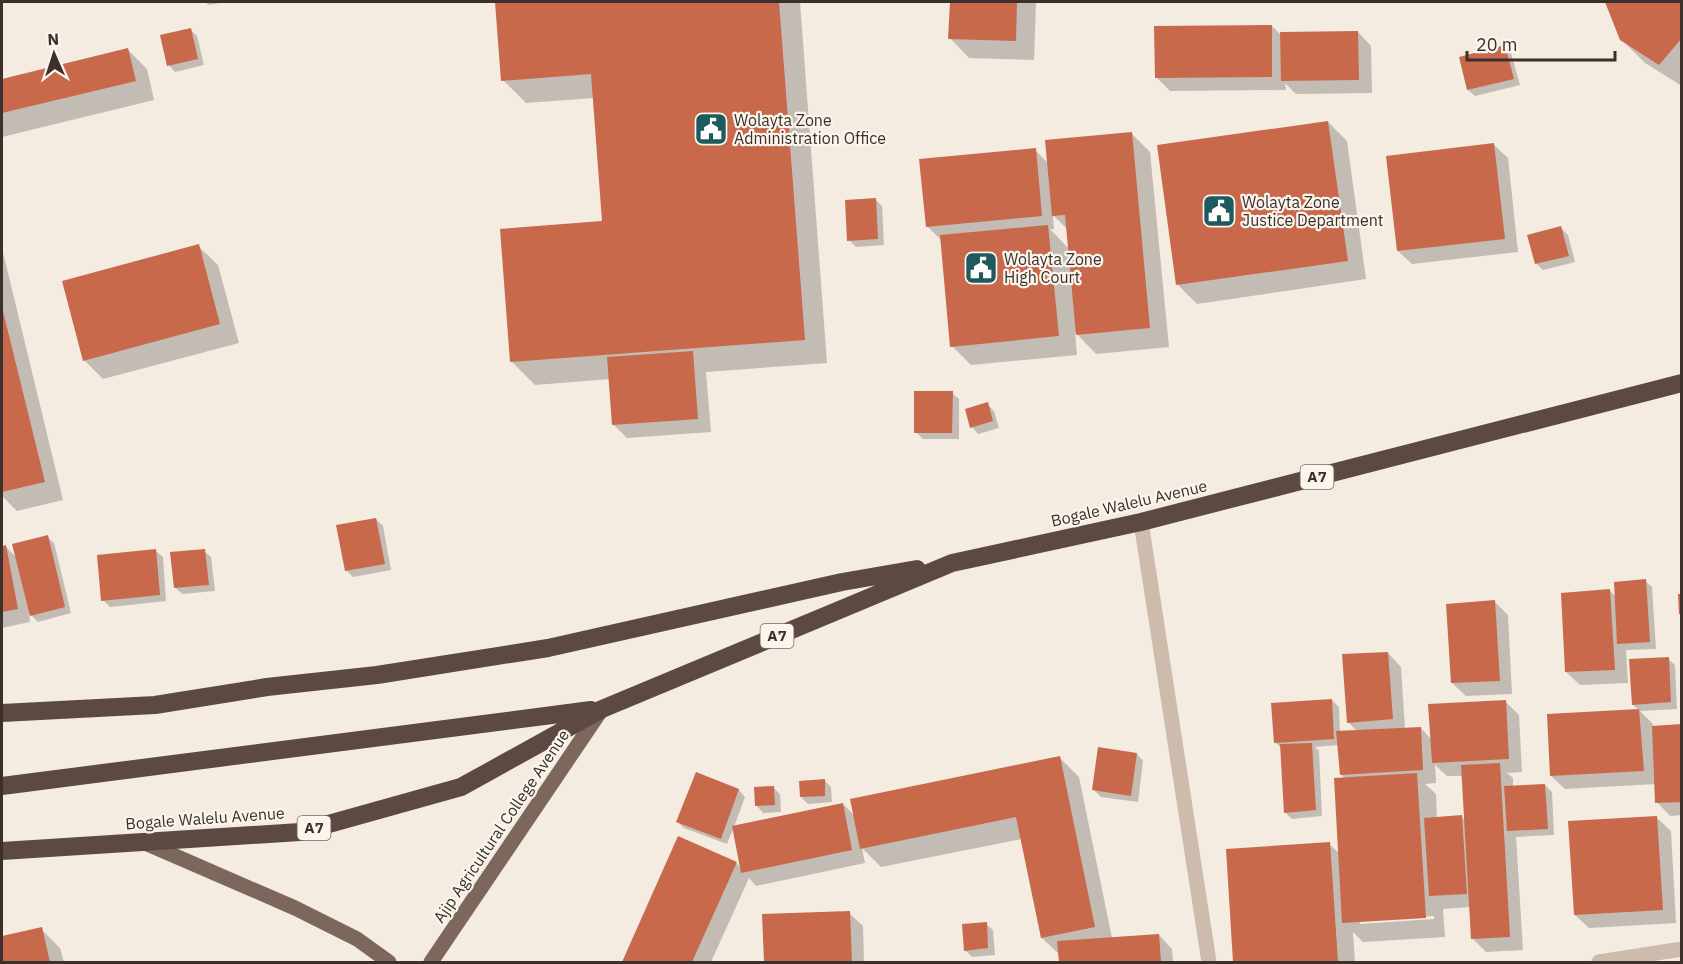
<svg xmlns="http://www.w3.org/2000/svg" width="1683" height="964" font-family="'IBM Plex Sans',sans-serif">
	<rect width="100%" height="100%" fill="#f4ebe1"/>
	<path fill="#0003" fill-rule="evenodd" d="M205,2H226L209,5Z
		M496,2H800L827,363L706,372L711,432L627,438L614,425L610,379L535,385L512,362L603,223L594,98L526,103L503,80Z
		M951,2H1036L1034,60L969,58L950,38Z
		M1607,2H1682V86L1645,63L1621,39Z
		M1272,26L1282,36L1358,32L1371,46L1372,93L1296,94L1285,83L1286,90L1170,91L1156,77Z
		M190,29L197,36L204,65L175,72L169,65Z
		M1504,46L1511,53L1520,85L1475,96L1468,90Z
		M128,50L147,69L154,100L2,137V80Z
		M1328,122L1347,141L1366,279L1197,304L1178,285Z
		M1131,133L1150,152L1169,347L1096,354L1075,332L1077,355L971,365L952,346L941,240L927,226L1035,150L1049,164ZM1053,215L1067,229L1069,249L1050,229H1054Z
		M1494,145L1508,158L1518,252L1412,264L1398,251Z
		M875,199L882,206L884,245L856,247L849,240Z
		M1561,228L1568,235L1575,262L1543,270L1536,263Z
		M198,246L218,265L239,343L103,379L84,360Z
		M2,248L63,500L17,511L2,496Z
		M952,393L959,399V439H923L916,432Z
		M987,404L994,411L999,428L978,434L972,427Z
		M376,519L383,526L391,570L353,577L346,570Z
		M47,537L54,543L71,613L38,622L29,613L30,622L2,628V548L6,547L17,558Z
		M156,551L163,557L166,601L110,607L103,600Z
		M204,551L211,557L215,591L182,594L175,587Z
		M1645,581L1652,587L1656,649L1626,650L1628,683L1580,685L1566,672L1610,591L1616,597Z
		M1495,602L1508,615L1512,694L1466,696L1452,683Z
		M1388,653L1401,667L1405,729L1421,728L1432,740L1506,702L1519,715L1522,772L1507,773L1513,778V787L1545,785L1552,792L1554,835L1516,837L1523,950L1486,952L1472,938L1471,907L1443,909L1445,937L1363,942L1353,932L1355,962H1235L1227,851L1329,844L1340,854L1345,779L1341,774L1339,745L1315,747L1319,751L1322,816L1292,819L1285,812L1282,749L1275,742L1332,700L1339,707L1340,733L1358,732L1348,722ZM1435,765L1447,776H1463L1466,821L1461,816L1437,818L1436,794L1425,784L1436,783ZM1434,916V919L1360,924V921Z
		M1668,659L1675,665L1677,709L1640,711L1653,724V727L1682,726V815L1670,816L1657,802L1656,784L1565,789L1551,776L1548,715L1639,710L1633,705Z
		M1137,754L1143,761L1138,802L1101,797L1094,790Z
		M1059,757L1079,777L1112,938L1159,935L1172,949L1173,962H1060V955L1042,938L1022,839L881,867L862,848L865,863L756,886L749,878L711,962H623L678,838L736,863L742,869L734,827L727,844L684,828L678,822L696,774L739,790L745,797L734,827L843,804L856,817Z
		M824,780L831,787L832,802L808,804L801,797Z
		M773,787L780,794L781,812L763,813L757,806Z
		M1657,818L1671,831L1676,923L1589,928L1575,915Z
		M849,913L863,926L864,962H765L763,916Z
		M986,924L993,930L995,955L972,957L965,950Z
		M41,929L60,948L64,962H2V938Z"/>
	<path fill="#c8694b" d="M495,2H779L805,340L510,362L500,229L602,221L591,74L501,81Z
		M950,2H1017L1016,41L948,39Z
		M1605,2H1682V38L1659,65L1620,40Z
		M1272,25V77L1155,78L1154,26Z
		M191,28L198,59L167,66L160,35Z
		M1358,31L1359,80L1281,81L1280,32Z
		M1505,45L1514,79L1467,90L1459,57Z
		M128,48L136,81L2,113V79Z
		M1328,121L1348,261L1176,285L1157,145Z
		M1132,132L1150,328L1076,335L1065,215L1052,216L1045,140Z
		M1494,143L1505,239L1397,251L1386,156Z
		M1036,148L1042,216L926,227L919,159Z
		M876,198L878,239L847,241L845,200Z
		M1048,225L1059,336L950,347L940,235Z
		M1561,226L1569,256L1535,264L1527,235Z
		M199,244L220,324L83,361L62,281Z
		M2,307L45,482L2,492Z
		M693,351L698,419L612,425L607,357Z
		M914,391H953L952,433H914Z
		M988,402L993,421L970,428L965,409Z
		M376,518L385,564L345,571L336,525Z
		M48,535L65,607L30,616L12,544Z
		M6,545L18,609L2,612V546Z
		M156,549L160,595L101,601L97,555Z
		M205,549L209,585L174,588L170,552Z
		M1646,579L1650,642L1617,644L1614,582Z
		M1610,589L1615,670L1565,672L1561,593Z
		M1678,594H1682V614H1679Z
		M1495,600L1500,681L1451,683L1446,604Z
		M1388,652L1393,719L1347,723L1342,654Z
		M1669,657L1671,702L1632,705L1629,659Z
		M1332,699L1334,739L1274,743L1271,703Z
		M1506,700L1509,759L1432,763L1428,704Z
		M1639,709L1644,771L1550,776L1547,714Z
		M1682,724V802L1655,803L1652,726Z
		M1421,727L1423,770L1340,775L1336,731Z
		M1312,743L1316,810L1284,813L1280,744Z
		M1098,747L1137,753L1131,796L1092,790Z
		M1060,756L1095,927L1041,938L1016,817L860,849L850,799Z
		M1500,763L1510,937L1471,939L1461,765Z
		M696,772L739,789L721,839L676,822Z
		M1417,773L1426,918L1342,923L1334,778Z
		M825,779V796L800,797L799,781Z
		M1545,784L1548,829L1507,831L1504,786Z
		M774,786L775,805L755,806L754,787Z
		M843,803L852,850L741,873L732,826Z
		M1462,815L1467,894L1429,896L1424,818Z
		M1657,816L1663,910L1574,915L1568,821Z
		M678,836L737,862L692,962H622Z
		M1330,842L1338,962H1233L1226,849Z
		M850,911L852,962H764L762,914Z
		M987,922L988,948L964,951L962,924Z
		M42,927L50,962H2V936Z
		M1159,934L1161,962H1059L1057,941Z"/>
	<g fill="none" stroke-linecap="round" stroke-linejoin="round">
		<path stroke="#cdbbac" stroke-width="15" d="M1141,522L1209,962
			M1599,962L1682,949"/>
		<path stroke="#7d675c" stroke-width="15" d="M143,842L295,908L357,939L389,962
			M431,962L602,709"/>
		<path stroke="#5c4a42" stroke-width="18" d="M2,713L155,705L267,687L377,675L548,648L842,582L917,569
			M2,786L591,710
			M2,851L300,832L461,787L602,709L952,563L1141,522L1682,383"/>
	</g>
	<defs>
		<symbol id="civic-square" viewBox="-11 -11 22 22"><rect x="-9" y="-9" width="18" height="18" rx="4" fill="#1f5a5e" stroke="#fbf5ee"/><path d="M-.6-6.5H3V-4.5H.6V-3L4-1V1h2V6H-6V1h2V-1L-.6-3ZM-1.2 2.5V6h2.4V2.5Z" fill="#fff"/></symbol>
	</defs>
	<g fill-rule="evenodd">
		<use href="#civic-square" x="692" y="110" width="38" height="38"/>
		<use href="#civic-square" x="1200" y="192" width="38" height="38"/>
		<use href="#civic-square" x="962" y="249" width="38" height="38"/>
	</g>
	<g text-anchor="middle" stroke-width="4.5" stroke-linejoin="round" paint-order="stroke">
		<g fill="#fbf5ee" stroke="#756b66" stroke-width="1.5">
			<rect x="1300.5" y="465" width="33" height="24" rx="4.5"/>
			<rect x="760.5" y="624" width="33" height="24" rx="4.5"/>
			<rect x="297.5" y="816" width="33" height="24" rx="4.5"/>
		</g>
		<g font-size="15" font-weight="bold" fill="#3b302b">
			<text x="1317" y="482">A7</text>
			<text x="777" y="641">A7</text>
			<text x="314" y="833">A7</text>
		</g>
		<g font-size="16" fill="#3b302b" stroke="#fbf5ee" text-anchor="start">
			<text x="734" y="126">Wolayta Zone<tspan x="734" dy="18">Administration Office</tspan></text>
			<text x="1242" y="208">Wolayta Zone<tspan x="1242" dy="18">Justice Department</tspan></text>
			<text x="1004" y="265">Wolayta Zone<tspan x="1004" dy="18">High Court</tspan></text>
		</g>
		<g font-size="16" fill="#3b302b" stroke="#fbf5ee">
			<text transform="translate(1129 503) rotate(-13)" y="6">Bogale Walelu Avenue</text>
			<text transform="translate(205 818) rotate(-4)" y="6">Bogale Walelu Avenue</text>
			<text transform="translate(501 826) rotate(-56)" y="6">Ajip Agricultural College Avenue</text>
		</g>
	</g>
	<rect width="1683" height="964" fill="none" stroke="#3b302b" stroke-width="6"/>
	<g transform="translate(54 54) rotate(357)" stroke="#fbf5ee" stroke-width="4.5" paint-order="stroke">
	<path d="M0-4.5L10 22L0 15L-10 22Z" fill="#3b302b"/>
	<text y="-9" font-size="16" font-weight="bold" text-anchor="middle" fill="#3b302b">N</text>
	</g>
	<path d="M1467 51v9h148v-9" fill="none" stroke="#3b302b" stroke-width="3"/>
	<text x="1476" y="51" font-size="18" fill="#3b302b" stroke="#fbf5ee" stroke-width="4.5" paint-order="stroke">20 m</text>
</svg>
